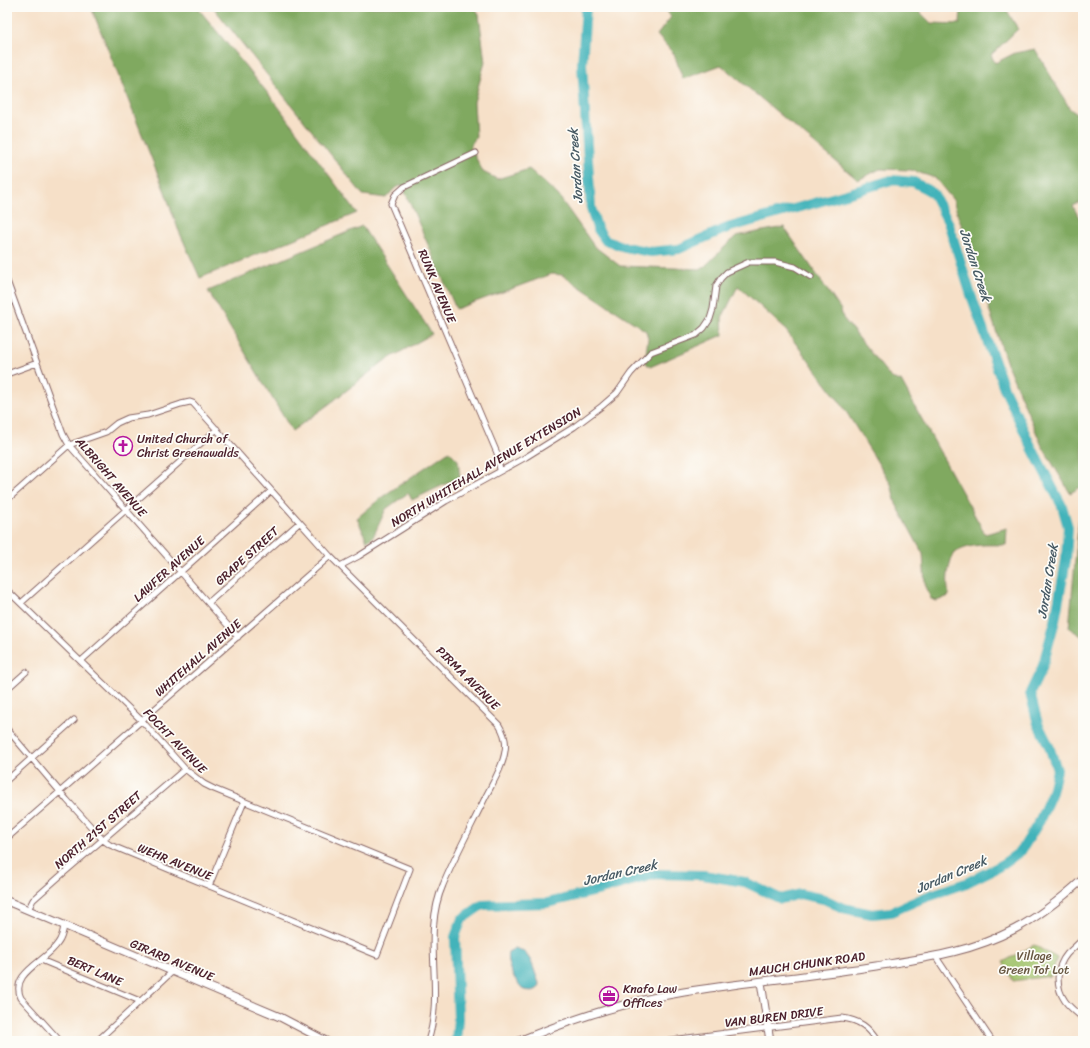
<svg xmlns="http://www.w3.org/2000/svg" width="1090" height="1048" font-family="Sriracha,sans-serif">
	<rect width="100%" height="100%" fill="#fdfcf7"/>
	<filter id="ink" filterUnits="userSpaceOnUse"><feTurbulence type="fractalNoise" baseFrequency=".025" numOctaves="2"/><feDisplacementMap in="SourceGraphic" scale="8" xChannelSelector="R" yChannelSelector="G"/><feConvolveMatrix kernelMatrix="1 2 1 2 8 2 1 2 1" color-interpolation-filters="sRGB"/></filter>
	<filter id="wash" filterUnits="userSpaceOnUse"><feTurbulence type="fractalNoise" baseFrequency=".012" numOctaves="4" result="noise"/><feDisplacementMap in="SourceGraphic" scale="16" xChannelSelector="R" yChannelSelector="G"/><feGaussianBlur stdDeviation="0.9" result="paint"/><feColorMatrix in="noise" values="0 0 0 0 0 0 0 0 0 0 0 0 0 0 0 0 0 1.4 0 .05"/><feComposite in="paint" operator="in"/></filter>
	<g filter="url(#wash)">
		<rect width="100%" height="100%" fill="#f6e0c8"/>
		<path fill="#a1c36c" stroke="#76714c" d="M1034,945L1057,958L1051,976L1013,981L1003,962Z"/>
		<path fill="#80a960" stroke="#656446" d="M91,7H197L275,102L357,213L200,278L178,229L165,192Z
			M213,7H475L479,15L485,62L474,102L476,137L470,146L483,172L497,179L529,169L558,195L594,246L620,266L702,269L736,236L784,227L841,310L843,318L891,378L901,381L985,534L1007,528L1006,545C985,545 970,543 953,554C948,568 946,581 949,596L937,601L931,599L925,584L923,554L896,504L891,484L842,405L784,328L738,286L722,318L723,335L650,367L645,362L648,338L646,331L562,275L552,274L456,309L402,185L394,189L386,198L363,195Z
			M664,7H915L931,23L960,24L961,7H1005L1018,29L991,55L995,63L1015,53L1035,49L1070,109L1083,118V201L1073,206L1083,225V486L1070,493L1042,446L1007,364L953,200L935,178L911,170L880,169L858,180L721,65L683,79L674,54L657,35L671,17Z
			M362,226L432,334L383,362L328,405L292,431L208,291Z
			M449,451L458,460L460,477L412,500L408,493L386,509L373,537L367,541L357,518L382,497Z
			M1083,514V637L1069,628L1079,517Z"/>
		<path fill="#43b3ba" stroke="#466972" d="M515,948L524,951L531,961L540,986C536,992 530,991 524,990C515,981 505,965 508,952Z"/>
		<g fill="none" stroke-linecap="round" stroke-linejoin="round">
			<path stroke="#43b3ba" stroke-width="10" d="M456,1041L458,1019L455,937L462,919L482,905L547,903L597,891L656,874L703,875L745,882L781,899L800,894L824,899L843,908L872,914L891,912L928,896L966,883L1000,866L1021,851L1039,822L1052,792L1057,770L1049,746L1038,724L1030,693L1042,668L1055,621L1066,560L1068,527L1062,506L1031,446L1004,388L970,292L948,222L933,193L914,182L891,180L850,193L727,228L679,249L651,252L625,247L606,241L597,228L591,208L582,65L586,7"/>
		</g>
	</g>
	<g filter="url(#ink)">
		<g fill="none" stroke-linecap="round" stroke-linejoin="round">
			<defs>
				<path id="street" d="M476,153L404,187L395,195L391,204L497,453L500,470
					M7,281L63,434L69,445L238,637
					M7,374L37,363
					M7,500L69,445L106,432L117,423L128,418L148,415L181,404L190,402L193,403L330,556L499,725C504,733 507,741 505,751C503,767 492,784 485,798C471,827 455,856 443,885C421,935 445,990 428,1041
					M340,566L359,556L446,501L526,457L574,427L602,406L617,393L631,373L651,352L696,335L704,328L710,319L713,309L716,286L721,278L727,272L749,262H775L795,267L811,277
					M7,590L142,721L185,769L204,784L214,789L410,869L377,955L110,845L103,840L67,800L7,729
					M21,603L217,429
					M208,603L299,523
					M81,661L271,491
					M7,689L26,672
					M7,780L74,720
					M7,838L330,556
					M209,886L244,802
					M28,910L33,900L59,877L185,769
					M1083,939C1078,944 1072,949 1067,954C1056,967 1055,987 1065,1001C1070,1008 1077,1013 1083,1018
					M936,957L992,1041
					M41,960L140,1001
					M724,1033L725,1041
					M60,1041L21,998C9,973 47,961 58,943C62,938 63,932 64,926
					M97,1041L172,972
					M664,1041L842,1018C859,1020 869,1027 877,1041"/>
				<path id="secondary" d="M7,901L280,1017L326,1041
					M761,982L770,1041
					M519,1041C572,1019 627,1001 684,992C747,982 812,976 876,966C926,958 969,953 1015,929C1040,916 1062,898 1083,879"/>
			</defs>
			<use href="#street" stroke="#866362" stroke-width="7"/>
			<use href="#secondary" stroke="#866362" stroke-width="9"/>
			<use href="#street" stroke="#fff" stroke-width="5"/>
			<use href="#secondary" stroke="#fff" stroke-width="7"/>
		</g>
	</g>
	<defs>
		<symbol id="church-ring" viewBox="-11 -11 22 22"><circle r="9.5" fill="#fdfcf7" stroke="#b5179e" stroke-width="1.5"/><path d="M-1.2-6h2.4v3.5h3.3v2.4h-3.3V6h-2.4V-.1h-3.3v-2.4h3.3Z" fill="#b5179e"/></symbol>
		<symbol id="office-ring" viewBox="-11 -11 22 22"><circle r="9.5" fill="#fdfcf7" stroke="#b5179e" stroke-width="1.5"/><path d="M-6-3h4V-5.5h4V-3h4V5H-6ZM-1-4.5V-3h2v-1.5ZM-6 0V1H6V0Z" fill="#b5179e"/></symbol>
	</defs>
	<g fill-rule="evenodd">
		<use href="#church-ring" x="112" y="435" width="22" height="22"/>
		<use href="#office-ring" x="598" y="985" width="22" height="22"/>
	</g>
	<g text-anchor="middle" stroke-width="3.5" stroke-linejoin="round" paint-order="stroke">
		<g font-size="12" fill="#4a1f2b" stroke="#fdfcf7">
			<text transform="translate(437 286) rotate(67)" y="4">RUNK AVENUE</text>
			<text transform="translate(486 467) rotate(-31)" y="4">NORTH WHITEHALL AVENUE EXTENSION</text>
			<text transform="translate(111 477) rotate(49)" y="4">ALBRIGHT AVENUE</text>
			<text transform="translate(247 556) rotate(-42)" y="4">GRAPE STREET</text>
			<text transform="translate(169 569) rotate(-42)" y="4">LAWFER AVENUE</text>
			<text transform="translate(198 658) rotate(-41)" y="4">WHITEHALL AVENUE</text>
			<text transform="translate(468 678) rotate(45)" y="4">PIRMA AVENUE</text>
			<text transform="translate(175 741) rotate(46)" y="4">FOCHT AVENUE</text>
			<text transform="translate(98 830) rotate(-41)" y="4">NORTH 21ST STREET</text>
			<text transform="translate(175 862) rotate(22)" y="4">WEHR AVENUE</text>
			<text transform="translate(172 960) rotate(23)" y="4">GIRARD AVENUE</text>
			<text transform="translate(807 964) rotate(-8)" y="4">MAUCH CHUNK ROAD</text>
			<text transform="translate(95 971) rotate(23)" y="4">BERT LANE</text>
			<text transform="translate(774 1017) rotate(-7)" y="4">VAN BUREN DRIVE</text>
		</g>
		<g font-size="12" fill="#4a1f2b" stroke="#fdfcf7" text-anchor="start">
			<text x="137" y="443">United Church of<tspan x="137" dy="14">Christ Greenawalds</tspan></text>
			<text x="623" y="993">Knafo Law<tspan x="623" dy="14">Offices</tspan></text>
		</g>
		<g font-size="12" fill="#685842" stroke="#fdfcf7">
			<text x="1034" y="960">Village<tspan x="1034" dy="14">Green Tot Lot</tspan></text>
		</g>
		<g font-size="13" font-style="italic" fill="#475a64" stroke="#fdfcf7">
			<text transform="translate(575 166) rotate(-94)" y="5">Jordan Creek</text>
			<text transform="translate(976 265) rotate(72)" y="5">Jordan Creek</text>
			<text transform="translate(1047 581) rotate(-81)" y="5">Jordan Creek</text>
			<text transform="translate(620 872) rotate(-13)" y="5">Jordan Creek</text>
			<text transform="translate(951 874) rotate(-23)" y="5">Jordan Creek</text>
		</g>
	</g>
	<rect width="1090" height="1048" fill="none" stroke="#fdfcf7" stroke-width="24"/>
</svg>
